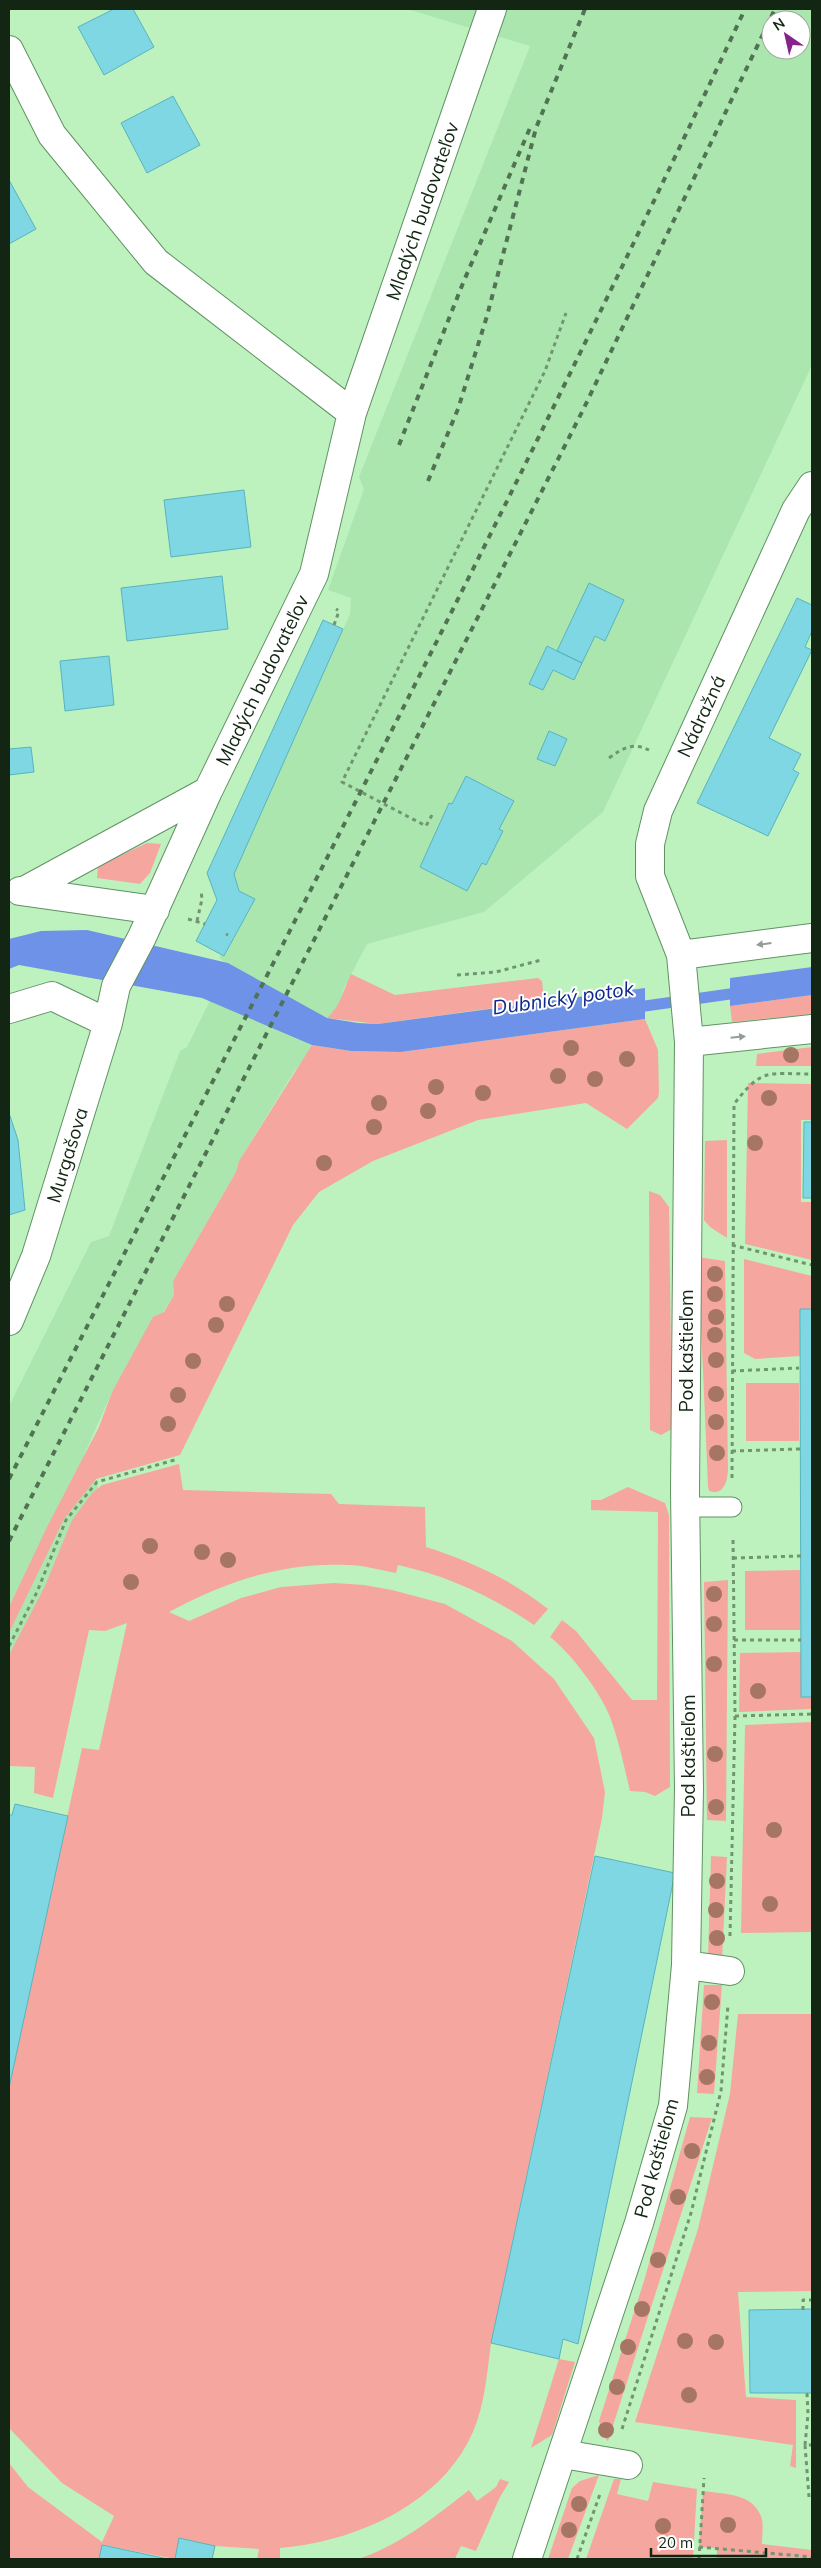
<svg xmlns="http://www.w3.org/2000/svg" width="821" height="2568" font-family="Mulish,sans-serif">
	<rect width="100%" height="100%" fill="#bdf2bf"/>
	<path fill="#ace6af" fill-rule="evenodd" d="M407,9H812V365L603,812L484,912L367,944L344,988L338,1009L327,1018L308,1054L293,1073L239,1161L236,1172L173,1281L174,1295L112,1392L84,1455L97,1482L100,1499L9,1672V1406L91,1242L109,1236L180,1051L187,1047L228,964L219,958L221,954L225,956L255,899L239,891L234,874L350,614L351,598L328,590L364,489L359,477L530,46ZM771,20H801V50H771Z"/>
	<path fill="#f5a79f" d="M147,843L161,844L150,873L140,884L97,878L98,866Z
		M351,974L395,995L538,978L542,981L544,1001L378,1024L327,1018C341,1006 343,990 351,974Z
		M812,995V1014L732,1022L730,1006Z
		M645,1019L658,1050L659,1093L658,1098L627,1129L586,1103L478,1120L373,1161L319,1192L293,1225L180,1455L96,1479L64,1519L9,1633V1607L47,1527L99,1427L112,1392L153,1317L164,1312L174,1295L173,1281L236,1172L239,1161L312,1045L351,1051L401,1052Z
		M812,1047V1066H756L757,1054Z
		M748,1083L812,1084V1120H801V1202H812V1260L745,1244Z
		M727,1140V1238L710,1227L704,1220L705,1141Z
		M649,1191L660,1195L669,1207L672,1429L661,1435L650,1430Z
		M698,1257L725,1261L728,1471C727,1483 723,1496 709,1491L708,1486Z
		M744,1259L812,1276V1309L800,1310V1356L755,1359L744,1353Z
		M746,1383H799V1441H746Z
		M179,1464L183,1490L331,1494L339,1504L425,1507L426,1547C470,1561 512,1580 548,1609L534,1625C491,1596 448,1576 398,1565L396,1573C380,1570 363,1565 347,1565C282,1562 225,1582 169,1612L189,1621L241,1598L281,1587L307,1585L334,1583L364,1585L392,1590L445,1604L512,1641L554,1679L594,1738L605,1792L602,1818L491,2343C487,2373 485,2404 473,2432C441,2505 354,2542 280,2548V2559H257L259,2549L215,2546L179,2538L175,2559L103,2545L99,2559H9V2463L28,2487L102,2542L114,2516L62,2483L9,2428V2088L82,1748L99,1750L127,1623L105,1631L89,1630L53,1798L34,1793L35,1767L9,1766V1655L45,1586L72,1520L92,1493L102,1485Z
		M628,1487L665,1503L669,1515L670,1787L655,1796L645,1792L630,1791C624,1766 619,1741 610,1717C601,1693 570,1652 550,1637L562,1620L576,1631L632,1700H657L658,1512L591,1510V1500H601Z
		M800,1570V1630H745V1571Z
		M728,1580L726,1821L707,1820L704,1582Z
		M801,1652V1697H812V1709L739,1712L740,1653Z
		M812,1722V1932L741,1933L745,1725Z
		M711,1856L727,1857L722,1961L708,1957Z
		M704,1985H722L714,2094L697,2093Z
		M738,2014H812V2291L738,2292L746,2397L796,2400V2468L790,2466L793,2445L635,2422L698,2229L730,2094Z
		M690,2117L712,2118L608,2441L604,2437L599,2421L644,2281Z
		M559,2359L575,2362L552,2435L531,2448Z
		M599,2475L568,2559H548L572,2488L580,2481Z
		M500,2479L509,2482L499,2499L476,2551L461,2546L455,2559H358C399,2546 436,2516 469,2490L477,2501L496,2487Z
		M614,2479H621L617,2494L648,2501L653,2482L697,2489L693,2559H586Z
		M703,2491C724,2494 752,2493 761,2516C764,2524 762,2536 762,2544L812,2550V2559H717V2548L699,2547Z"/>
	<path fill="#6e92e7" d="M87,930L228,963L327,1018L358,1023L378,1024L645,988V1019L401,1052L351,1051L312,1045L202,998L19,965L9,969V939L41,931Z
		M812,967V995L730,1006V978Z"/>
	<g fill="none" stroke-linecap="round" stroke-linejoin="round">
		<path stroke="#6e92e7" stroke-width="11" d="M631,1008L744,992"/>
	</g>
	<path fill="#7ed7e2" stroke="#59b3be" d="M114,9H133L154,47L104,75L78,27Z
		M173,96L200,145L147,173L121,123Z
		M9,180L36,229L9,244Z
		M244,490L251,547L171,557L164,500Z
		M222,576L228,629L127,641L121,588Z
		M589,583L624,600L605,641L595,636L582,663L557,651Z
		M797,598L812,605V631L805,647L812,650L769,738L801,754L793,770L799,773L768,836L697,803Z
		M323,620L343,629L234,874L239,891L255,899L224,956L196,941L217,900L207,873Z
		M547,646L582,663L574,680L553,670L543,690L529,684Z
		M109,656L114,705L65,711L60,661Z
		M549,731L567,739L555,766L537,759Z
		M31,747L34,772L9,775V749Z
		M466,776L514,801L499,829L503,831L486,865L482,863L467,891L420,867L449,803L452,804Z
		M9,1113L18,1140L25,1210L9,1215Z
		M804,1122H812V1198H803Z
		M800,1309H812V1697H801Z
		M15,1804L68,1816L9,2088V1815H12Z
		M595,1856L675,1873L578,2344L563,2339L559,2359L491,2343Z
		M812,2309V2393H750L749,2310Z
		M179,2538L215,2546L212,2559H175Z
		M102,2545L168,2559H99Z"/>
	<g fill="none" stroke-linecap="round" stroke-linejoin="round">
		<defs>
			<path id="lane" d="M687,1507H732"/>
			<path id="street" d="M9,50L52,135L156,262L352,413
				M20,891L155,910
				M24,891L208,791
				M681,955L812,938
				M9,1009L52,996L108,1023
				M689,1042L812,1029
				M9,1321L36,1256L108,1023L116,986L142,937L208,791L314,574L352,413L492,9
				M686,1965L730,1971
				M563,2454L628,2465
				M527,2559L639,2223L673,2106L686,1965L689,1788L685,1491L689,1042L681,955L650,876V844L658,811L796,510L812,486"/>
		</defs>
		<use href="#lane" stroke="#619264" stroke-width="21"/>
		<use href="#street" stroke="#619264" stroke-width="30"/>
		<path stroke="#709671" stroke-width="3" stroke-dasharray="4 4" stroke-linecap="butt" d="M334,625L339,611L336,609
			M609,758C623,748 632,742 649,750
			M432,815L426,826L342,782L545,371L566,313
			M188,919L205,924
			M197,921L202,899L201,890
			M226,934L228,935
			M457,975L496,972L541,960
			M732,1245L812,1265
			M732,1371L799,1368
			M732,1451L800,1449
			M732,1478L734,1104C763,1067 767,1074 812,1074
			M733,1558L801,1556
			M734,1640H801
			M9,1646L37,1592L66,1520L97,1482L178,1459
			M735,1716L812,1714
			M730,1936L735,1716L733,1537
			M803,2310V2300H812
			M622,2429L691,2213L721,2091L728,2005
			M805,2445L808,2414L807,2393
			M809,2497L805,2445H812
			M699,2547L812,2557
			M577,2559L600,2494
			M699,2559L704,2478"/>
		<use href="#lane" stroke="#fff" stroke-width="19"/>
		<use href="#street" stroke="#fff" stroke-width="28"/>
		<path stroke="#517253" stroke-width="4" stroke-dasharray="6 6" stroke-linecap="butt" d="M399,445L463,283L530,128
			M428,481L458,409L487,316L536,128L585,9
			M9,1479C258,991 513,505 745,9
			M9,1541L583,410L775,9"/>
	</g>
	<g fill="#a67663">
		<circle cx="571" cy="1048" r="8"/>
		<circle cx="791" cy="1055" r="8"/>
		<circle cx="627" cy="1059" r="8"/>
		<circle cx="558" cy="1076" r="8"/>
		<circle cx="595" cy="1079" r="8"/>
		<circle cx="436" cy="1087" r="8"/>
		<circle cx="483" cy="1093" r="8"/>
		<circle cx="769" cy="1098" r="8"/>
		<circle cx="379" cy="1103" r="8"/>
		<circle cx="428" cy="1111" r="8"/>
		<circle cx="374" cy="1127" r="8"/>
		<circle cx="755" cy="1143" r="8"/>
		<circle cx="324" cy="1163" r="8"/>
		<circle cx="715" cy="1274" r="8"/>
		<circle cx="715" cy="1294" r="8"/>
		<circle cx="227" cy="1304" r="8"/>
		<circle cx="716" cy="1317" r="8"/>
		<circle cx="216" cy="1325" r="8"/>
		<circle cx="715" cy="1335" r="8"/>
		<circle cx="716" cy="1360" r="8"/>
		<circle cx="193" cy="1361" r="8"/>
		<circle cx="716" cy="1394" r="8"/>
		<circle cx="178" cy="1395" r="8"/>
		<circle cx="716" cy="1422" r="8"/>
		<circle cx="168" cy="1424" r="8"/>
		<circle cx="717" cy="1453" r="8"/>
		<circle cx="150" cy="1546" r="8"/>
		<circle cx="202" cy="1552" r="8"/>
		<circle cx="228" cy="1560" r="8"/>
		<circle cx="131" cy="1582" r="8"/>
		<circle cx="714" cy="1594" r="8"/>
		<circle cx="714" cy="1624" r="8"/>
		<circle cx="714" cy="1664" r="8"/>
		<circle cx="758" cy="1691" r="8"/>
		<circle cx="715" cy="1754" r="8"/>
		<circle cx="716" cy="1807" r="8"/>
		<circle cx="774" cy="1830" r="8"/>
		<circle cx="717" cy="1881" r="8"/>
		<circle cx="770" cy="1904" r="8"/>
		<circle cx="716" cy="1910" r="8"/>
		<circle cx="717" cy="1938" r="8"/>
		<circle cx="712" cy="2002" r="8"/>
		<circle cx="709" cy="2043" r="8"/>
		<circle cx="707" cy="2077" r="8"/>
		<circle cx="692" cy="2151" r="8"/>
		<circle cx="678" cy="2197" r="8"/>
		<circle cx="658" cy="2260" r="8"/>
		<circle cx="642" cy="2309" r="8"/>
		<circle cx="685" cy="2341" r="8"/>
		<circle cx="716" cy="2342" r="8"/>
		<circle cx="628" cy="2347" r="8"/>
		<circle cx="617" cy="2387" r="8"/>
		<circle cx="689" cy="2395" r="8"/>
		<circle cx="606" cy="2430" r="8"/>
		<circle cx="579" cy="2504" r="8"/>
		<circle cx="728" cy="2525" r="8"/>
		<circle cx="663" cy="2526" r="8"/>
		<circle cx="569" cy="2530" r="8"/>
	</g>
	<defs><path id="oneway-solid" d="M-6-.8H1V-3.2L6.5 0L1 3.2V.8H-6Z" transform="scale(1.25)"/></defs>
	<g fill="#949d95">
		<use href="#oneway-solid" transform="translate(764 944) rotate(173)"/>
		<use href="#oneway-solid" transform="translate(738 1037) rotate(-6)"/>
	</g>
	<g text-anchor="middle" stroke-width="4" stroke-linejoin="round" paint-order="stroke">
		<g font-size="19" fill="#122613" stroke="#fff">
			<text transform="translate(422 211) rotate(-71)" y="7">Mladých budovateľov</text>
			<text transform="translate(262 680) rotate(-64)" y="7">Mladých budovateľov</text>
			<text transform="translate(701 716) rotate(-65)" y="7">Nádražná</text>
			<text transform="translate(67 1155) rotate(-73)" y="7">Murgašova</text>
			<text transform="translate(686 1351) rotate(-90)" y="7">Pod kaštieľom</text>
			<text transform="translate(688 1756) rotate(-90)" y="7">Pod kaštieľom</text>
			<text transform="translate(656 2158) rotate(-75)" y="7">Pod kaštieľom</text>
		</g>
		<g font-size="20" font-style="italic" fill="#10288a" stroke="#fff">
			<text transform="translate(563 998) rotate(-8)" y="7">Dubnický potok</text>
		</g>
	</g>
	<rect width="821" height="2568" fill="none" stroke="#122613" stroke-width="20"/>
	<g transform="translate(786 35) rotate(326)"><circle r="24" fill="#ffffff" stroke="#a0a8a1"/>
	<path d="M0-4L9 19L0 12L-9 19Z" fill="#86228b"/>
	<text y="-8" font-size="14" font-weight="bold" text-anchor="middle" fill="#122613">N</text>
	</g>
	<path d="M651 2548v8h115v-8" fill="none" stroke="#122613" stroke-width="2.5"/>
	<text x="658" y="2548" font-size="15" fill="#122613" stroke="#ffffff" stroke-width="4" paint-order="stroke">20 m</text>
</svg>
